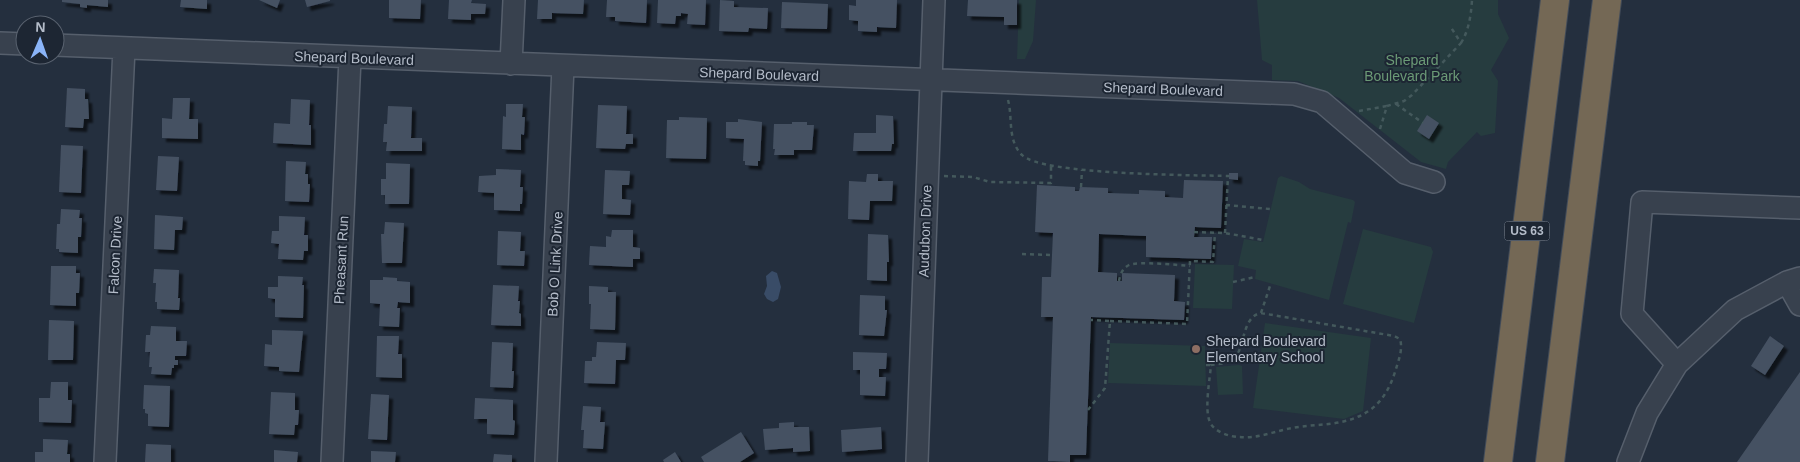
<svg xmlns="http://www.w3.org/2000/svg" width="1800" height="462" font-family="Helvetica,sans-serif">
	<defs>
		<filter id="shadow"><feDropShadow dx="4" dy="4" stdDeviation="1" flood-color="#0009"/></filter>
	</defs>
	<rect width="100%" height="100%" fill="#242f3e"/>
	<path fill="#263c3f" d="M1019,0H1036L1033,41L1025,59H1017Z
		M1257,0H1498V14L1509,38L1491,70L1498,81L1495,133L1481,136L1477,132L1448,162L1446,169L1421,162L1339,98L1298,81L1272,80V65L1262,60Z
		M1281,176L1299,182L1310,189L1353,200L1355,202L1351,223L1348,222L1329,300L1255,279L1256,270L1238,266L1244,239L1263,242L1278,178Z
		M1363,229L1431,247L1433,252L1414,323L1343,304Z
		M1195,264L1234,265L1232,309L1193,308Z
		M1265,323L1371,338L1363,411L1344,419L1253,408Z
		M1110,343L1205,346L1206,386L1108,383Z
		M1239,365L1242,366L1243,394L1218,395L1216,367Z"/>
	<path fill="#394c67" d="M772,271L777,273L781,287L778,299L773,302L767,299L764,294L767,286L766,276Z"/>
	<path fill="#455162" filter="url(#shadow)" d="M62,0H108V7L87,5V8L80,7V4L62,2Z
		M181,0H207V9L180,7Z
		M259,0H280L277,8Z
		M305,0H330V1L307,7Z
		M389,0H421L420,19L389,18Z
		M449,0H472L471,3L486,4L485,14H471V20L448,19Z
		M538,0H584L583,14L552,13V19H537Z
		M607,0H647L646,23L615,21V17H606Z
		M658,0H706L705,25L687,24L688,14L681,13V16H676L675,24L657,23Z
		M720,0L734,1V7L768,8L767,29L749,28L748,32L719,31Z
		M856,0H897L896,28L877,27V32L858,31V21L849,20V5L856,6Z
		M968,0H1017V25H1004V17L967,16Z
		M782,2L828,4L827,29L781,28Z
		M67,88L85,89V99H88L89,119H84L83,128L65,127Z
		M173,98H190L189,119H198V139L162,138V118L172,119Z
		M291,99L310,100L309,125H311V145L273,143L274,123L290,124Z
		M506,104H523L522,117H525L524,135L521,134V150L502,149L503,116L506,117Z
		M598,105L627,106L626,134H633V144H626L625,149L596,148Z
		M388,106L412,107L411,138H422V151H386L387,142H383L384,124H387Z
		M876,115L893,116L894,144H892L891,151H853L854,133H876Z
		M1427,115L1439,123L1429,139L1417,131Z
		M679,117L707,118L706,159L666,158L667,120H679Z
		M738,119L762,122L760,161H758V166L745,165V161H743L744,139L726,138V122H738Z
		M792,122H807V125H814L812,150H794V155H774L775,149H773L774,124H792Z
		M61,145L83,146L81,193L59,192Z
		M158,156L179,157L177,191L156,190Z
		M286,161L306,162L305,174H308V184H310L309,202L285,201Z
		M386,163L410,164L409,204H385V195H381V179H386Z
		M496,169L521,170L520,187H523L522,204H520V211L494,210V193L478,192L479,176L496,175Z
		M605,170L630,171L629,185H622V199L631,200L630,215L603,214Z
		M1229,173H1238V180L1229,179Z
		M867,174H878V181H893L892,201H870L869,220L848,219L849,181L866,182Z
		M1184,180L1223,181L1221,228L1195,227L1194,237H1212L1211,259L1146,257V236L1099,234L1098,272L1117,273V281H1122V273L1175,275L1174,301L1185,302L1184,320L1091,317L1086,455H1070V462L1048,461L1053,317H1041L1042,277H1051L1053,233L1035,232L1037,185L1075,187V191H1079L1080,187L1108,188V193L1139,194V190L1165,191V197L1183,198Z
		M61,209L80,210L79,218H82L81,237H78V253L59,252V249H56L57,224H60Z
		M155,215L183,217L182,230H175L174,250L154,249Z
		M279,216L305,217L304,235H308V251H304L303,260L278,259L279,244L271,243L272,231H279Z
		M385,222L404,223L402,263H382L381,234H384Z
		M612,230H633V247L640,248V259H633V267L589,265L590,246L606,247V236L611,237Z
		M498,231L521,232L520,251H525L524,266L497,265Z
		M868,234L888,235L889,262H887V281L867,280Z
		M51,266H76V273H80L79,293H76V306L50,305Z
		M154,269L179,270L178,298H180L179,310L157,309V302H155L156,283H153Z
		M278,276L303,277L302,285H304L303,318L275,317V299L268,298V287H278Z
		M383,277L397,278V281L410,282V303L398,302L397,308H400L399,327L379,326L380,304L370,303V280H383Z
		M493,285L519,286L518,301H520L519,313L521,314V326L491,325Z
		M589,286L608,287V292H616L615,330L590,329L591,304H589Z
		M860,295L885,296V310H887L884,336L859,335Z
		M49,320L74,321L73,360H48Z
		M151,326L176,327V341H187L186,356H175V360H178V365H174V368H172L171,375L151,374L152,367H149L150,352H145L146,335H150Z
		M272,330L303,331L299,372L279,371V367L264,366L265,344L272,345Z
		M377,336H399L398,354H402V378L376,377Z
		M1770,336L1784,346L1765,375L1751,366Z
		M492,342L513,343L512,371H514L513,388L490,387Z
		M597,342L626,343L625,360H616L615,384L584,383L585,361H592V357H596Z
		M853,352L887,353L886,369H879V377H886L885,396L860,395V370H853Z
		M1800,372V462H1737Z
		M51,382H68V400H72L71,423L39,422V398H50Z
		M144,385L170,386L169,427L148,426V414L145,413V409H143Z
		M271,392L295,393V410H299L298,425H295L294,435L269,434Z
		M371,394L389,395L387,440L368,439Z
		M475,398L513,400V420L515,421L514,435L487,434V419H474Z
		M583,406L601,407L600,422H605L603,449L583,448L584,430H581Z
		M794,422V427H809L810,451L793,452V448L765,450L763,429L779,428V423Z
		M881,427L882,449L842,452L841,430Z
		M741,432L754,453L740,462H704L701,457Z
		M43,439L68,440L67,454H70V462H35V452H43Z
		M146,444L171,445V462H145Z
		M274,450L298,452L297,462H274Z
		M371,451L396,452L395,462H371Z
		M675,452L681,462H664L663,460Z
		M494,454L512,455V462H493Z"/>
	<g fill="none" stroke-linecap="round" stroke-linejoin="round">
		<defs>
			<path id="minor" d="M0,43L25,44
				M55,45L1294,94L1322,102L1405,173L1434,182
				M511,64L514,0
				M1787,282L1800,305
				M1677,364L1632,314L1642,202L1800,208
				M105,462L124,48
				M332,462L350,58
				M546,462L563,66
				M917,462L934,0
				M1628,462L1647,413L1677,364L1735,310L1787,282L1800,278"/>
			<path id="highway" d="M1498,462L1555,0
				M1550,462L1607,0"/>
		</defs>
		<use href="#minor" stroke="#565f6c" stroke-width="24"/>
		<use href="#highway" stroke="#434c59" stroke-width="30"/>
		<path stroke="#44595c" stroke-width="2.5" stroke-dasharray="4 4" stroke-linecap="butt" d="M1461,43C1469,30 1471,15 1472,0
			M1008,100C1013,118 1007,140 1022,155C1041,175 1194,175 1229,176
			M1396,104L1423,123
			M1359,111L1387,106
			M1380,129L1387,106L1404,101L1412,95L1461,43L1450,26
			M944,176L973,177L990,182L1051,183V166
			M1081,187L1082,170
			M1226,205L1270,209
			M1194,232L1225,233L1263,240
			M1225,233L1228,176
			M1022,254L1052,255
			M1119,281C1120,274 1123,268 1129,265C1138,261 1178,265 1190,266
			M1233,282L1255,277
			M1261,313L1394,336L1400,339C1403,349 1399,359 1396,369C1391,385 1384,400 1370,410C1346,427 1319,423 1292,428C1275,431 1257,439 1240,437C1230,437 1214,432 1210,422C1204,410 1210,378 1211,365C1218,364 1225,364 1231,361C1246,353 1240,317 1261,313L1271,283
			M1110,321L1187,324L1190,261L1213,262L1215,233
			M1206,365H1211
			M1088,410L1105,388L1110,321L1091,320"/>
		<use href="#minor" stroke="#38414e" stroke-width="21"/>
		<use href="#highway" stroke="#746855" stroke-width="28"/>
	</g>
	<circle fill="#8d6e63" stroke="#1d2633" stroke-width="2" cx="1196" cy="349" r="5"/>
	<g text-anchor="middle" stroke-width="4" stroke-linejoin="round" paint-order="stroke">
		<rect fill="#1d2633" stroke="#878f9c" stroke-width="1" x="1504.5" y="221.5" width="45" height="19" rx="4"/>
		<g font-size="12" font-weight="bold" fill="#b4bcc9">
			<text x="1527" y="235">US 63</text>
		</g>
		<g font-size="14" fill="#b4bcc9" stroke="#1d2633">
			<text transform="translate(354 58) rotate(2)" y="5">Shepard Boulevard</text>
			<text transform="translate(759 74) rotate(2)" y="5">Shepard Boulevard</text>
			<text transform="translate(1163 89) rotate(2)" y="5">Shepard Boulevard</text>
			<text transform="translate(925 231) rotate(-88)" y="5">Audubon Drive</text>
			<text transform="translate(115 255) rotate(-87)" y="5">Falcon Drive</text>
			<text transform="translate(341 260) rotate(-87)" y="5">Pheasant Run</text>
			<text transform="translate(555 264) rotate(-87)" y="5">Bob O Link Drive</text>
		</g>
		<g font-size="14" fill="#6b9a76" stroke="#1d2633">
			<text x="1412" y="65">Shepard<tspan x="1412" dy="16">Boulevard Park</tspan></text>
		</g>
		<g font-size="14" fill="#b4bcc9" stroke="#1d2633" text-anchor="start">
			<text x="1206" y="346">Shepard Boulevard<tspan x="1206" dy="16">Elementary School</tspan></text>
		</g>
	</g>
	<g transform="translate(40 40) rotate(2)"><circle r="24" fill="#1d2633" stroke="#59626f"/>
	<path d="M0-4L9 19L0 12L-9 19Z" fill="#8ab4f8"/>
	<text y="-8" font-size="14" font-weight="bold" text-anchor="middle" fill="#b4bcc9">N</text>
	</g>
</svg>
